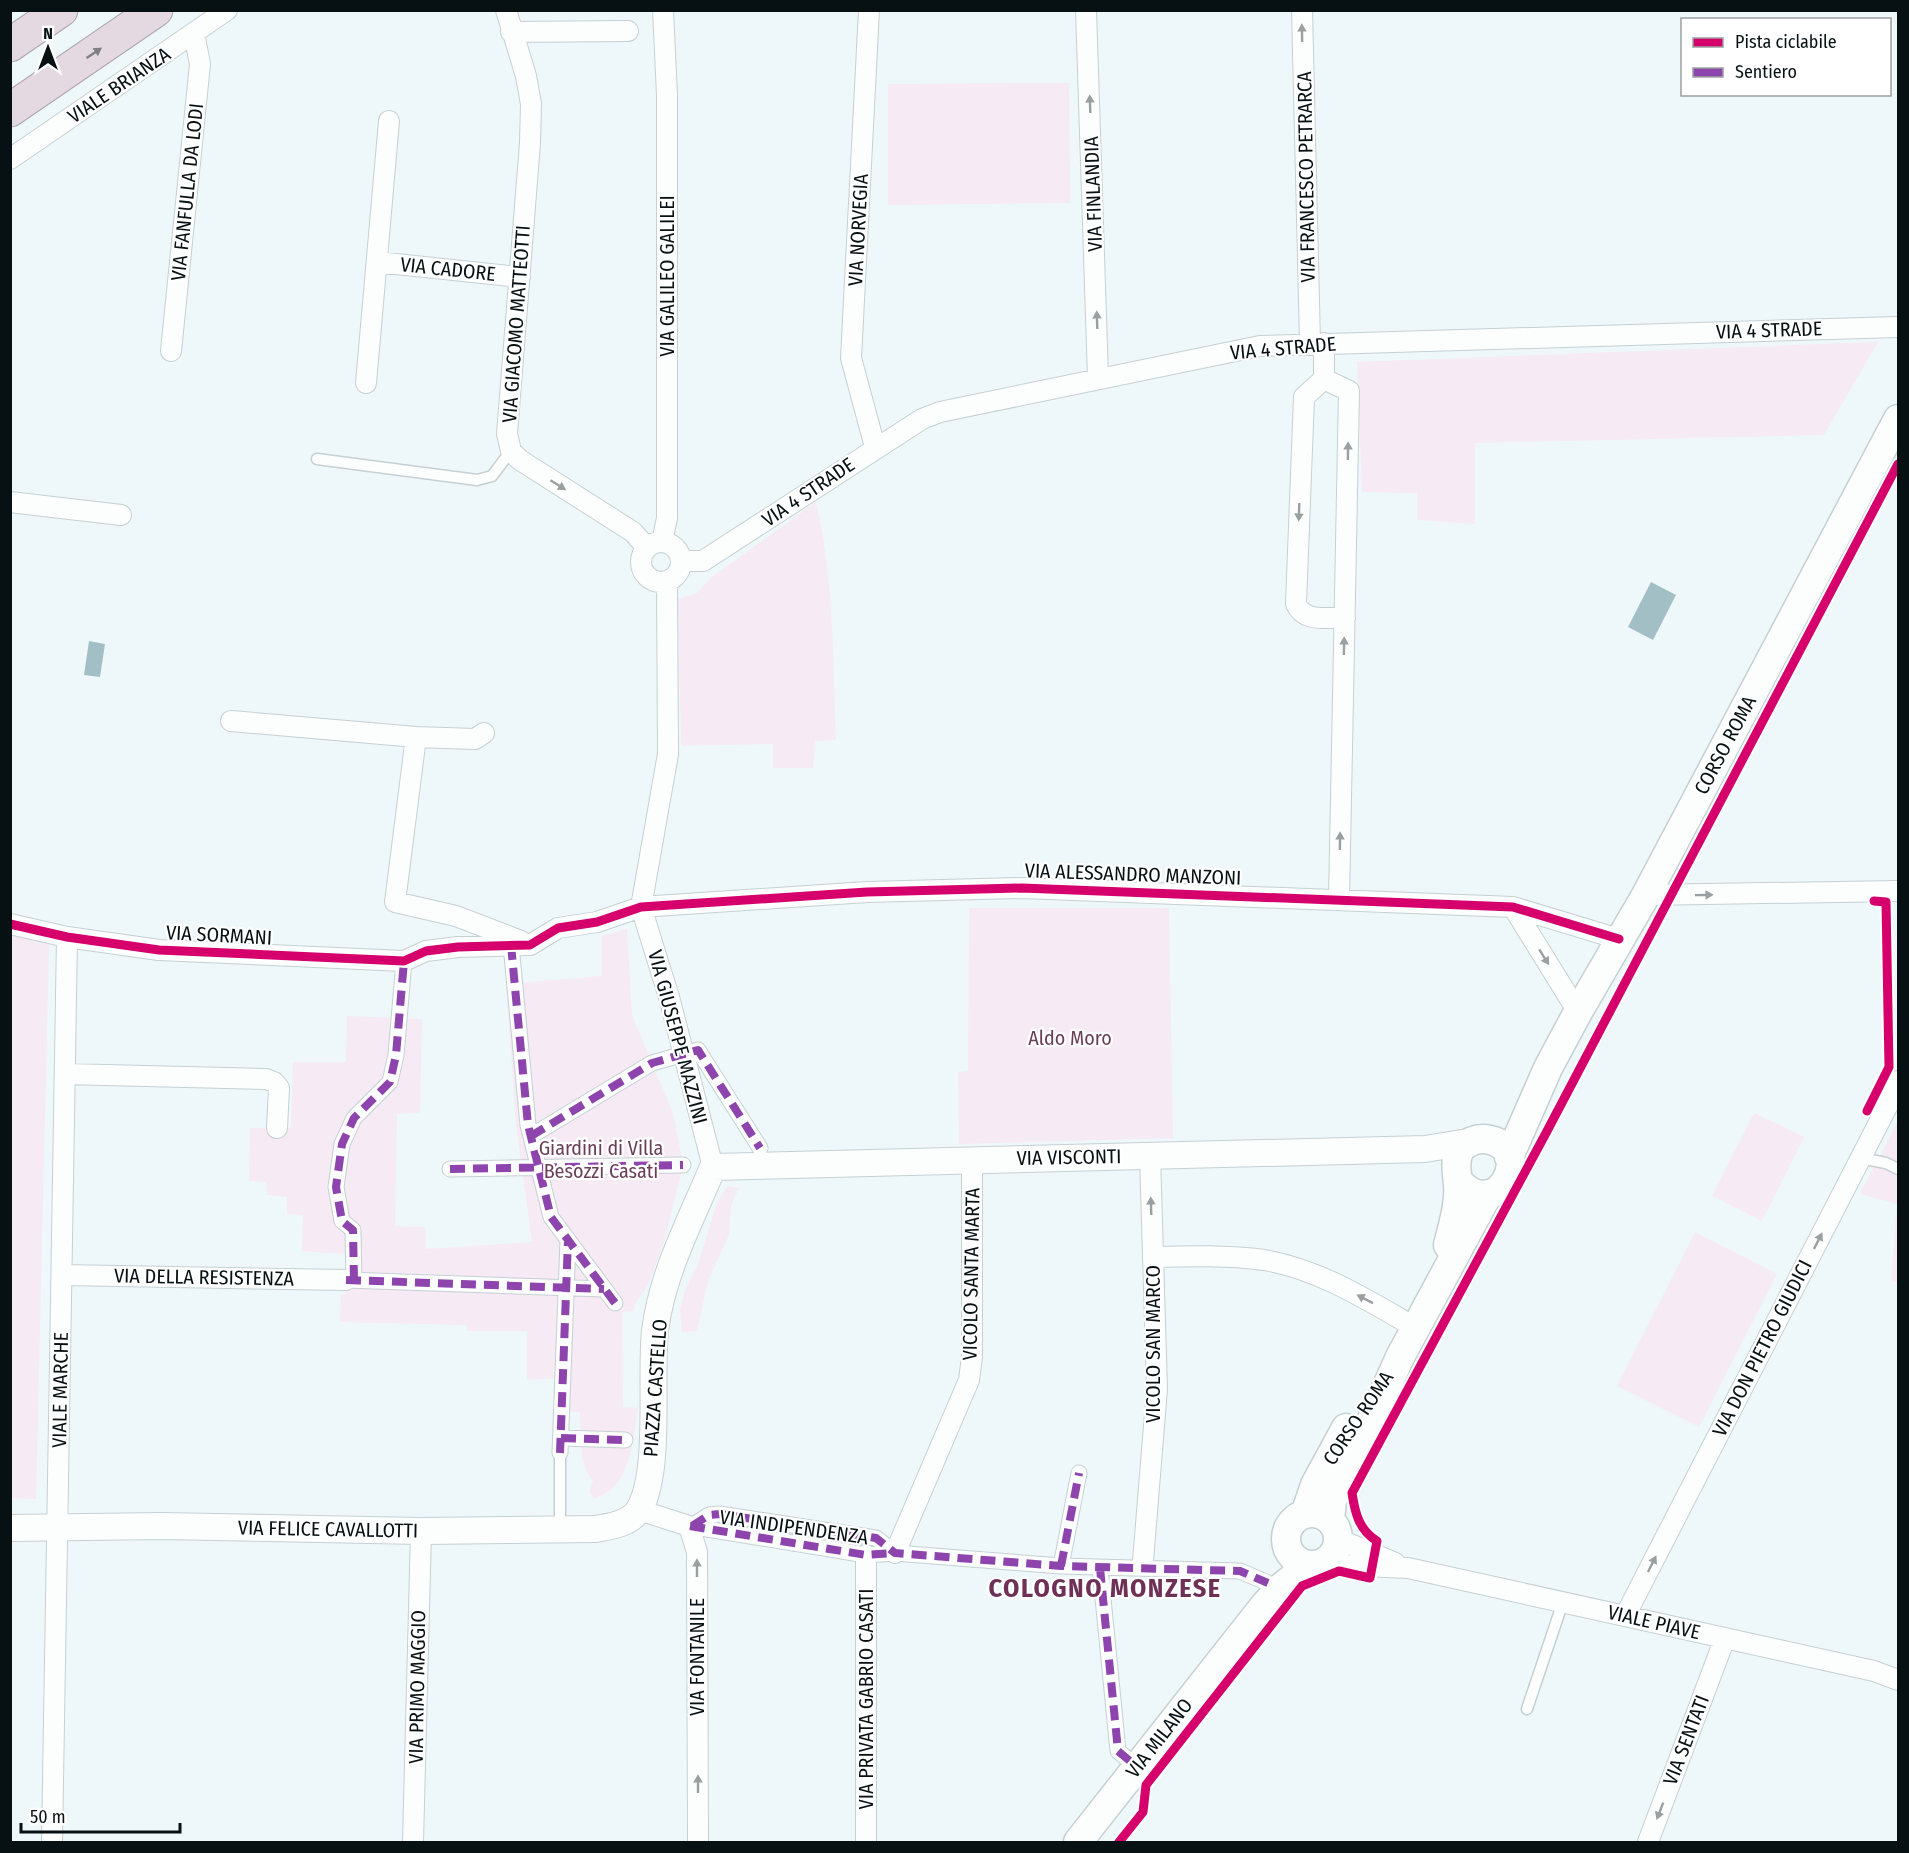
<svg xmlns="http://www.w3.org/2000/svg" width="1909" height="1853" font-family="'Fira Sans Condensed',sans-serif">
	<rect width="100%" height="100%" fill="#eef8fa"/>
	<path fill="#f6eaf4" d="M1069,83L1070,203L888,205V84Z
		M1878,342L1824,435L1475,443V524L1417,520V493L1362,492L1357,362Z
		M816,502C834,579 833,660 836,740L815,741L813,768H773V744L681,746L678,599L697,593L712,577Z
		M969,908H1169L1173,1138L959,1144L958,1072L968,1071Z
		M627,929L632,1015L673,1113L683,1165L665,1239L648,1285L635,1304L634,1311L622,1312L623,1407L638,1408C634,1432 632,1472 611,1490C607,1493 599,1496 594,1499L589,1491L593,1481C578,1461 581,1436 580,1412H563L560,1378L527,1380V1331H467L466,1325L340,1322L341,1295H346L347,1254L302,1251L303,1215L287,1214V1197L267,1195L266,1182L249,1181L250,1128H291L293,1062H346L347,1016L422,1019L420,1113L397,1114L395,1226L425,1227L426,1249L532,1242L516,1125L506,984L602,976V936Z
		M11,935L49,945L36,1499L10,1498Z
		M1754,1113L1804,1137L1762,1221L1712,1196Z
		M1898,1121V1282L1891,1281L1897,1204L1860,1194Z
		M727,1186L739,1188L731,1206L729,1235L708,1281L697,1331L682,1332L680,1310L684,1293L698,1264L717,1203Z
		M1695,1232L1777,1274L1699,1427L1617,1386Z"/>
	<path fill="#a2bfc6" d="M1651,582L1676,595L1653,640L1628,627Z
		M89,641L105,644L100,677L84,675Z"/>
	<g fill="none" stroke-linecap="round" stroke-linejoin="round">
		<defs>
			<path id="service" d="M317,459L477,480L492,476L511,451
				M1860,1158L1886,1163L1898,1169
				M560,1529V1453
				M1527,1709L1563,1602"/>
			<path id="pedestrian" d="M511,945L528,1125L551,1217L615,1303
				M531,1136L652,1063L698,1050L760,1148
				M450,1169L683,1165
				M346,1280L604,1289
				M354,1280L353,1230L342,1221L336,1187L342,1144L354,1118L390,1082L396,1055L404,961
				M561,1438L625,1440
				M560,1453L568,1240
				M689,1526L866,1555L895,1553
				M692,1526L709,1515L720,1514L876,1538L895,1553L1061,1566L1240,1571L1268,1583
				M1061,1566L1079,1473
				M1100,1568L1118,1751L1137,1767"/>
			<path id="minor" d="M506,10L526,76L531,104L530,143L507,434L511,451L520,460L633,532L647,548
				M869,10L851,358L875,447
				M1086,10L1098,378
				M1302,10L1310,343
				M511,32L628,31
				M10,159L227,10
				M377,262L520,277
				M1324,343V379L1304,397L1296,604C1305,623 1326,617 1345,618
				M171,351L200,64L194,33
				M1324,379L1349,391L1339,900
				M366,383L389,121
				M10,502L121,515
				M662,542L667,518V95L663,10
				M641 562a20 20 0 1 1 40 0a20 20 0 1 1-40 0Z
				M681,561H703L922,419L940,412L1260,346L1898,327
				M667,581L668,754L641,907L669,997L713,1167
				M231,721L416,737
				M484,733L475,739L416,737L395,902L456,916L521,941
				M1646,895L1898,891
				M1513,907L1578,1012
				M10,924L67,937L159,950L404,961L426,951L458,947L530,945L558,928L597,922L641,907L867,892L1022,888L1513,907L1619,939
				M65,1074L266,1079L274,1082L279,1088L277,1128
				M1153,1257C1190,1256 1228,1255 1264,1260C1319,1269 1369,1301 1416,1328
				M62,1275L346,1280
				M639,1510L689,1526L697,1552L698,1842
				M1338,1539L1395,1563
				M895,1553L969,1380L972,1357V1160
				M1143,1561L1157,1389L1150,1155
				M1320,1564L1408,1568L1874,1671L1898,1680
				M1625,1616L1889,1103L1898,1081
				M52,1842L67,937
				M413,1842L421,1531
				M866,1842V1555
				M1648,1842L1725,1638"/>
			<path id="tertiary" d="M10,1528L162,1526L421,1531L596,1529C611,1526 631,1524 640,1508C661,1469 650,1377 655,1331C662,1273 691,1220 713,1167L1425,1149L1468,1142"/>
			<path id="secondary" d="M1509,1157L1548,1068L1578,1012L1646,895L1898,419
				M1448,1245C1452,1229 1457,1213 1458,1197C1460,1179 1452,1166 1460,1149C1469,1141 1478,1137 1490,1140C1535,1149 1498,1225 1459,1182
				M1286 1539a26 26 0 1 1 52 0a26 26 0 1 1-52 0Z
				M1305,1514L1315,1485L1346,1428
				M1330,1519L1332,1501L1349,1460L1368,1428L1400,1357L1488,1194
				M1078,1842L1264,1606L1279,1589L1309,1565"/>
			<path id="motorway" d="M10,45L61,10
				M10,110L156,10"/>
		</defs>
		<use href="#service" stroke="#c6d0d2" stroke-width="13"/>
		<use href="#pedestrian" stroke="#c6d0d2" stroke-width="17"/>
		<use href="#minor" stroke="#c6d0d2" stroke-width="22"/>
		<use href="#tertiary" stroke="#c6d0d2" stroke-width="28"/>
		<use href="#secondary" stroke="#c6d0d2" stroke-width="31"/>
		<use href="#motorway" stroke="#aea6af" stroke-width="35"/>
		<use href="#service" stroke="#fcfefe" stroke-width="10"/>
		<use href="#pedestrian" stroke="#fcfefe" stroke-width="15"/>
		<use href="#minor" stroke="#fcfefe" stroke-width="20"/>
		<use href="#tertiary" stroke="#fcfefe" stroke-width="26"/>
		<use href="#secondary" stroke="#fcfefe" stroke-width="28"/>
		<use href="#motorway" stroke="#e4d9e0" stroke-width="33"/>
		<path stroke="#8e44ad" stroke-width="8" stroke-dasharray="15 8" stroke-linecap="butt" d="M511,945L528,1125L551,1217L615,1303
			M531,1136L652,1063L698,1050L760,1148
			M450,1169L683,1165
			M346,1280L604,1289
			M354,1280L353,1230L342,1221L336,1187L342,1144L354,1118L390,1082L396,1055L404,961
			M561,1438L625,1440
			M560,1453L568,1240
			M690,1526L866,1555L895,1553
			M692,1526L709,1515L720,1514L876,1538L895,1553L1061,1566L1240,1571L1268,1583
			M1061,1566L1079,1473
			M1100,1568L1118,1751L1137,1767"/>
		<defs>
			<path id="cycleway" d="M10,924L67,937L159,950L404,961L426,951L458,947L530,945L558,928L597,922L641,907L867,892L1022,888L1513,907L1619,939
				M1867,1111L1889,1067L1886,902L1874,901
				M1119,1842L1143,1812L1146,1785L1302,1586L1339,1571L1370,1578L1377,1541C1359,1530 1355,1513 1352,1493L1546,1133L1898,464"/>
		</defs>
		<use href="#cycleway" stroke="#fff" stroke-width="13"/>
		<use href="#cycleway" stroke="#d6006c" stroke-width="9"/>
	</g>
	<defs><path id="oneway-solid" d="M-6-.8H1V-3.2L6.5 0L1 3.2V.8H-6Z" transform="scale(1.5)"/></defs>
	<g fill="#9a9fa0">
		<use href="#oneway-solid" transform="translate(1302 33) rotate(-91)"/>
		<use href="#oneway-solid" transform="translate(1090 104) rotate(-92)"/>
		<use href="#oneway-solid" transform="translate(1097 320) rotate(-92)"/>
		<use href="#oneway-solid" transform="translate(1348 451) rotate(-89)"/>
		<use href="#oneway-solid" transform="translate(558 485) rotate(32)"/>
		<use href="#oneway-solid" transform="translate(1299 512) rotate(92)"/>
		<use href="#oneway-solid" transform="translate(1344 646) rotate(-89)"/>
		<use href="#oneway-solid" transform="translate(1340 841) rotate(-89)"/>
		<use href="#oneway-solid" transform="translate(1704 895) rotate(-1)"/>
		<use href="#oneway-solid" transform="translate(1544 957) rotate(58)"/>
		<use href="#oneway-solid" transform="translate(1151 1206) rotate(-92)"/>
		<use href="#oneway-solid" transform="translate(1818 1241) rotate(-63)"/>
		<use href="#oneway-solid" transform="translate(1365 1299) rotate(-153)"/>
		<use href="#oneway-solid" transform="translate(1652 1564) rotate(-63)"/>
		<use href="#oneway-solid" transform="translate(697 1568) rotate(-90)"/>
		<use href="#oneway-solid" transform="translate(698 1784) rotate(-90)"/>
		<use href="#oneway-solid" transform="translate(1660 1811) rotate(111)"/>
	</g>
	<use fill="#817f84" href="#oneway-solid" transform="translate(94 53) rotate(-34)"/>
	<g text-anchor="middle" stroke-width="4.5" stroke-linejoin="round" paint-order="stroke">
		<g font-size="20" fill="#071114" stroke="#fff">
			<text transform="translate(119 85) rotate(-34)" y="7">VIALE BRIANZA</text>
			<text transform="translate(1306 177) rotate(-91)" y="7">VIA FRANCESCO PETRARCA</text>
			<text transform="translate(187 192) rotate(-84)" y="7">VIA FANFULLA DA LODI</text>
			<text transform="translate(1093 194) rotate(-92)" y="7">VIA FINLANDIA</text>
			<text transform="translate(858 230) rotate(-87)" y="7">VIA NORVEGIA</text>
			<text transform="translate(448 269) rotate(6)" y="7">VIA CADORE</text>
			<text transform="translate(667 276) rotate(-90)" y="7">VIA GALILEO GALILEI</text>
			<text transform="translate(516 324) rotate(-86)" y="7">VIA GIACOMO MATTEOTTI</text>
			<text transform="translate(1769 330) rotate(-2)" y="7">VIA 4 STRADE</text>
			<text transform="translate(1283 348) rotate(-5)" y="7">VIA 4 STRADE</text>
			<text transform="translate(808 492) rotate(-34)" y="7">VIA 4 STRADE</text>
			<text transform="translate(1725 745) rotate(-62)" y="7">CORSO ROMA</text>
			<text transform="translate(1133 874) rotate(2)" y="7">VIA ALESSANDRO MANZONI</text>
			<text transform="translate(219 935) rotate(3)" y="7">VIA SORMANI</text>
			<text transform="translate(678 1037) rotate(75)" y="7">VIA GIUSEPPE MAZZINI</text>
			<text transform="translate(1069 1157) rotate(-1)" y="7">VIA VISCONTI</text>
			<text transform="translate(971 1274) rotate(-89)" y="7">VICOLO SANTA MARTA</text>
			<text transform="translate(204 1277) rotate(1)" y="7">VIA DELLA RESISTENZA</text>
			<text transform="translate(1153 1344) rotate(-90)" y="7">VICOLO SAN MARCO</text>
			<text transform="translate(1762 1348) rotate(-63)" y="7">VIA DON PIETRO GIUDICI</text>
			<text transform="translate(655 1388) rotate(-86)" y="7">PIAZZA CASTELLO</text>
			<text transform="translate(60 1390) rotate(-89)" y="7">VIALE MARCHE</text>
			<text transform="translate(1358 1418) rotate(-56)" y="7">CORSO ROMA</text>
			<text transform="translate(794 1527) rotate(8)" y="7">VIA INDIPENDENZA</text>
			<text transform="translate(328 1529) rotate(1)" y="7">VIA FELICE CAVALLOTTI</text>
			<text transform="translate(1654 1622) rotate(13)" y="7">VIALE PIAVE</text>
			<text transform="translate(697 1657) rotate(-90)" y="7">VIA FONTANILE</text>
			<text transform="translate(417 1687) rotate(-89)" y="7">VIA PRIMO MAGGIO</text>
			<text transform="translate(866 1699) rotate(-90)" y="7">VIA PRIVATA GABRIO CASATI</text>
			<text transform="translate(1159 1738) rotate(-52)" y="7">VIA MILANO</text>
			<text transform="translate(1686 1740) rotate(-69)" y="7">VIA SENTATI</text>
		</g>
		<g font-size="20" fill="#6b3e58" stroke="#fff">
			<text x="1070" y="1045">Aldo Moro</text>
			<text x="601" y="1155">Giardini di Villa<tspan x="601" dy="23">Besozzi Casati</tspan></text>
		</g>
		<g font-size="26" font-weight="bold" letter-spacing="1.5" fill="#6e3056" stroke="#fff">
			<text x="1105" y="1597">COLOGNO MONZESE</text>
		</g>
	</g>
	<rect width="1909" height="1853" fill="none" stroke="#071114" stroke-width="24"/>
	<rect x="1681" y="18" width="210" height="78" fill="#ffffff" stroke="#9ca0a1" stroke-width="1.5"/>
	<rect x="1693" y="38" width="30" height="9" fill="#d6006c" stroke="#9ca0a1" stroke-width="1.5"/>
	<text x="1735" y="48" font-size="18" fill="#071114">Pista ciclabile</text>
	<rect x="1693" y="68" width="30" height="9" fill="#8e44ad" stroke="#9ca0a1" stroke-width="1.5"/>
	<text x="1735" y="78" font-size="18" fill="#071114">Sentiero</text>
	<g transform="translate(48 48)" stroke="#ffffff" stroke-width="4.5" paint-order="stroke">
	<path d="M0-4.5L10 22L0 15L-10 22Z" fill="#071114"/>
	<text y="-9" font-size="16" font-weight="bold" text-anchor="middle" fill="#071114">N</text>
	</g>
	<path d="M21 1823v9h159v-9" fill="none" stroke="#071114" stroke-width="3"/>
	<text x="30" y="1823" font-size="18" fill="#071114" stroke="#ffffff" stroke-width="4.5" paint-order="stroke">50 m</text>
</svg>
